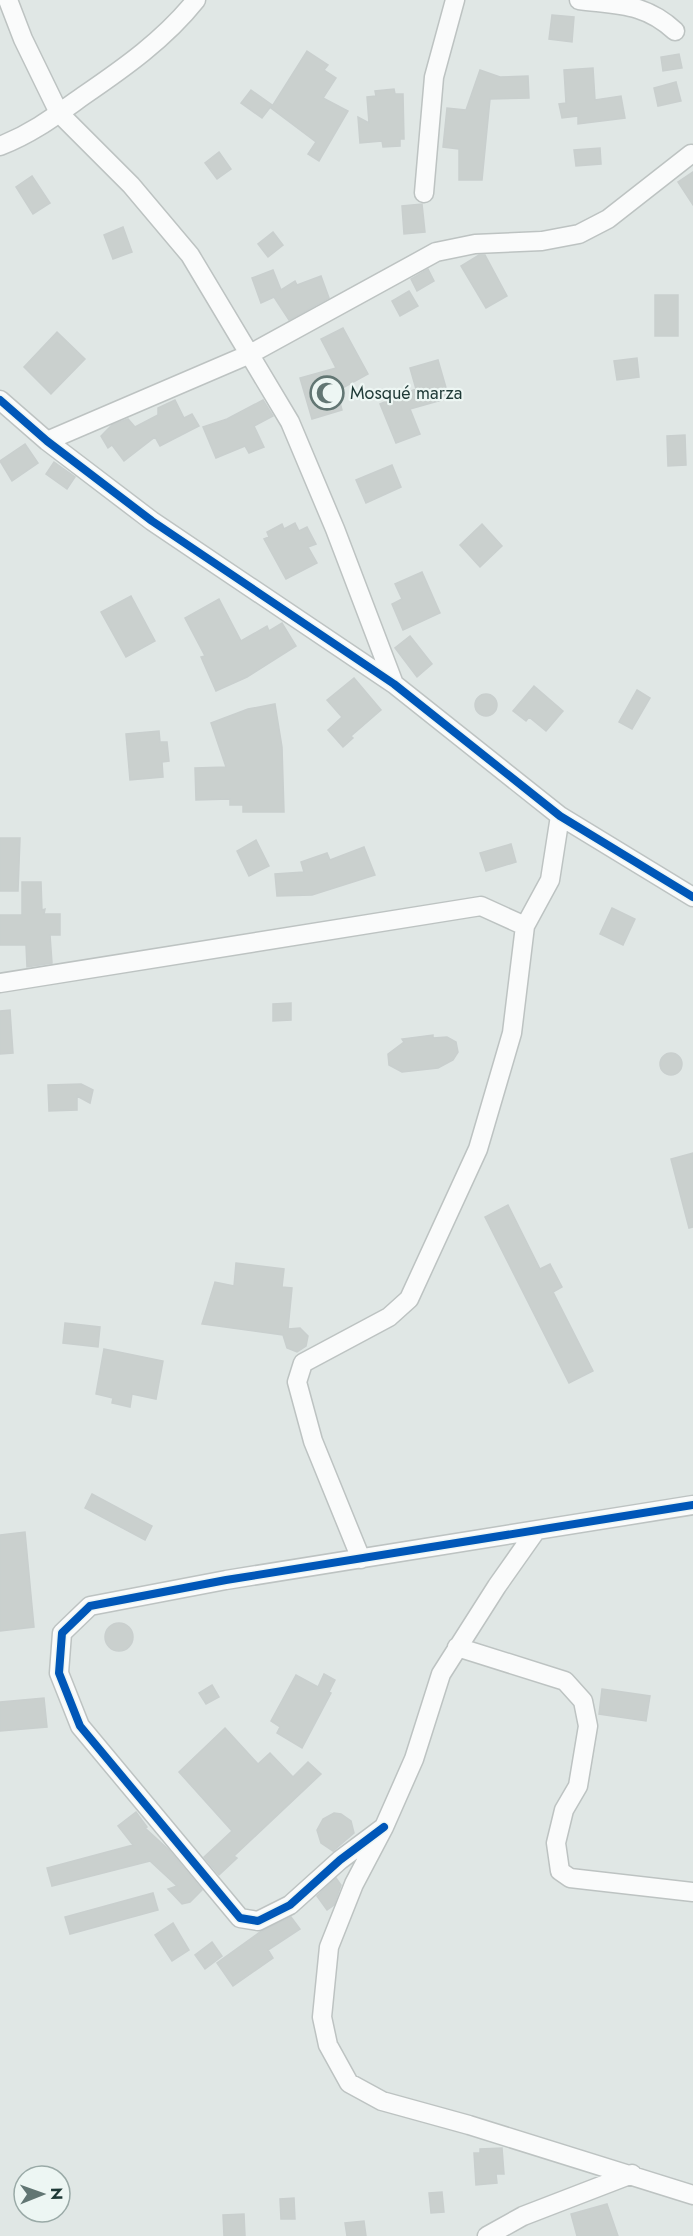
<svg xmlns="http://www.w3.org/2000/svg" width="693" height="2236" font-family="Jost,sans-serif">
	<rect width="100%" height="100%" fill="#e0e7e5"/>
	<path fill="#cad0ce" stroke="#c9cfce" stroke-width="1.5" d="M552,15L574,17L572,42L549,39Z
		M307,51L328,65L324,70L336,78L323,98L348,111L319,161L308,154L316,142L271,108Z
		M679,54L682,68L663,71L661,57Z
		M593,68L595,100L621,96L625,118L578,124V116L562,118L559,104L566,103L564,70Z
		M480,70L500,77L528,76L529,98L490,99L482,180H459V149L443,147L447,108L466,110Z
		M676,82L681,101L658,106L654,88Z
		M394,89L395,94H403L404,139H400V146L383,147L382,141L360,143L358,117L369,123L367,97L376,96L375,91Z
		M251,90L272,105L262,118L241,103Z
		M600,148L601,164L576,166L574,150Z
		M219,152L231,169L217,179L205,163Z
		M693,172V205L678,182Z
		M32,176L50,203L33,214L16,187Z
		M422,204L425,232L404,234L402,206Z
		M123,227L132,252L113,259L104,235Z
		M273,232L283,245L268,257L258,244Z
		M479,255H485L507,296L486,308L461,266Z
		M428,269L434,281L417,291L411,279Z
		M273,270L281,290L295,281L297,285L321,276L329,298L289,320L274,297L261,303L252,278Z
		M409,291L418,306L400,316L392,301Z
		M655,295H678V336H655Z
		M343,328L368,374L337,391L342,410L312,419L300,378L336,368L321,339Z
		M57,332L85,359L51,394L24,367Z
		M637,358L639,377L617,380L614,361Z
		M438,360L449,398L410,409L420,434L396,443L380,404L416,389L410,368Z
		M175,400L184,418L192,414L199,426L160,446L155,437L124,461L112,445L108,448L101,436L112,425L128,419L135,427L158,415V408Z
		M263,400L273,416L254,426L264,447L249,453L245,446L216,458L203,427L227,419Z
		M685,435L686,465L668,466L667,436Z
		M25,444L38,463L12,481L0,461Z
		M54,462L75,477L67,489L46,474Z
		M392,465L401,487L366,503L356,480Z
		M295,523L299,531L307,527L316,544L308,547L317,563L286,579L264,539L269,537L267,532L282,524L284,529Z
		M482,524L502,546L480,567L460,545Z
		M422,572L440,613L403,630L392,604L402,599L395,584Z
		M131,596L155,641L126,657L101,612Z
		M219,599L241,641L267,626L269,631L282,623L296,646L247,677L216,691L201,657L205,656L185,618Z
		M410,636L432,664L417,677L395,648Z
		M354,678L381,710L351,736L353,738L343,747L328,730L342,717L327,700Z
		M534,686L563,711L546,731L529,717L526,721L513,711Z
		M637,690L650,698L632,729L619,722Z
		M475 705a11 11 0 1 1 22 0a11 11 0 1 1-22 0Z
		M275,704L282,747L284,812H243V805H230V799L196,800L195,768L226,767L211,723L248,709Z
		M159,731L160,742H167L169,761L162,762L163,777L130,780L126,734Z
		M0,838H20L18,891H0Z
		M256,840L269,866L249,876L237,851Z
		M511,844L516,862L486,871L480,853Z
		M364,847L375,875L312,895L277,896L275,874L304,872L301,862L327,853L330,860Z
		M22,882H41L42,910L45,909L44,914H60V935H50L52,963L27,967L26,945H0V915H22Z
		M612,908L635,919L623,945L600,934Z
		M291,1003V1020L273,1021V1004Z
		M10,1010L13,1053L0,1054V1011Z
		M433,1035V1038L447,1037L456,1042L458,1052L453,1060L438,1068L402,1072L389,1065L388,1054L404,1042L402,1039Z
		M660 1064a11 11 0 1 1 22 0a11 11 0 1 1-22 0Z
		M81,1084L93,1090L90,1103L77,1096V1110L49,1111L48,1085Z
		M693,1153V1227L689,1228L671,1159Z
		M508,1205L540,1269L550,1264L562,1287L553,1292L593,1371L569,1383L485,1217Z
		M236,1263L284,1269L282,1287L292,1288L288,1329L300,1328L308,1336L306,1346L297,1352L287,1348L283,1335L202,1324L215,1282L234,1286Z
		M65,1323L100,1327L98,1347L63,1343Z
		M104,1349L163,1361L156,1399L132,1394L130,1407L112,1403L113,1398L96,1394Z
		M92,1494L152,1526L145,1540L85,1508Z
		M25,1532L34,1627L0,1631V1535Z
		M105 1637a14 14 0 1 1 28 0a14 14 0 1 1-28 0Z
		M324,1674L335,1680L329,1692L331,1693L302,1748L277,1733L280,1727L271,1721L296,1675L318,1687Z
		M212,1685L219,1697L206,1704L199,1693Z
		M602,1689L650,1696L646,1721L599,1714Z
		M44,1698L47,1727L0,1731V1702Z
		M225,1728L258,1764L270,1753L293,1777L308,1762L321,1774L234,1856L237,1858L219,1875L204,1857L232,1831L179,1772Z
		M136,1812L147,1827L145,1828L168,1849L202,1890L190,1902L182,1904L168,1889L177,1886L150,1861L52,1886L47,1868L133,1845L118,1826Z
		M334,1813L341,1814L351,1821L354,1833L333,1851L321,1843L317,1830L323,1819Z
		M336,1878L341,1885L334,1905L327,1910L317,1896Z
		M153,1893L158,1910L70,1934L65,1917Z
		M291,1917L300,1929L268,1950L273,1958L233,1986L217,1963L260,1932Z
		M173,1923L189,1950L172,1961L155,1935Z
		M212,1942L222,1956L205,1969L195,1955Z
		M502,2148L504,2174H496L497,2183L476,2185L474,2153H480V2149Z
		M442,2192L444,2212L431,2213L429,2193Z
		M294,2198L295,2219H281L280,2199Z
		M607,2204L618,2236H577L571,2214Z
		M244,2214L245,2236H224L223,2215Z
		M364,2221L366,2236H347L345,2223Z"/>
	<g fill="none" stroke-linecap="round" stroke-linejoin="round">
		<defs>
			<path id="minor" d="M8,0L23,39L59,113L131,185L190,255L290,422L335,529L394,684
				M579,0C618,5 645,3 675,31
				M0,146C33,133 55,116 83,96C124,68 165,39 196,0
				M424,193L434,77L455,0
				M0,400L47,441L152,521L394,684L560,816L693,897
				M47,441L250,354L436,252L475,244L542,241L579,234L608,219L691,154
				M0,983L481,906L525,926L550,880L560,816
				M535,1532L497,1586L441,1674L414,1759L384,1827L354,1884L329,1947L322,2017L328,2045L349,2083L382,2101L469,2125L693,2195
				M361,1559L313,1441L297,1382L303,1363L389,1317L409,1299L478,1149L512,1033L525,926
				M457,1647L565,1681L583,1701L588,1726L578,1786L564,1810L556,1843L560,1871L570,1878L693,1892
				M384,1827L340,1860L290,1905L258,1921L240,1918L80,1726L59,1673L62,1633L90,1606L226,1580L693,1505
				M487,2236L523,2216L632,2174"/>
		</defs>
		<use href="#minor" stroke="#bdc3c2" stroke-width="21"/>
		<use href="#minor" stroke="#fafbfb" stroke-width="18"/>
		<defs>
			<path id="cycleway" d="M0,400L47,441L152,521L394,684L560,816L693,897
				M384,1827L340,1860L290,1905L258,1921L240,1918L80,1726L59,1673L62,1633L90,1606L226,1580L693,1505"/>
		</defs>
		<use href="#cycleway" stroke="#edf6f3" stroke-width="11"/>
		<use href="#cycleway" stroke="#0057b8" stroke-width="8"/>
	</g>
	<defs>
		<symbol id="mosque-ring" viewBox="-11 -11 22 22"><circle r="9.5" fill="#edf6f3" stroke="#627673" stroke-width="1.5"/><path d="M3.5-4.9A6 6 0 1 0 3.5 4.9A5 5 0 1 1 3.5-4.9Z" fill="#627673"/></symbol>
	</defs>
	<g fill-rule="evenodd">
		<use href="#mosque-ring" x="308" y="374" width="38" height="38"/>
	</g>
	<g text-anchor="middle" stroke-width="4.5" stroke-linejoin="round" paint-order="stroke">
		<g font-size="18" fill="#1e3936" stroke="#edf6f3" text-anchor="start">
			<text x="350" y="399">Mosqué marza</text>
		</g>
	</g>
	<g transform="translate(42 2194) rotate(89)"><circle r="28" fill="#edf6f3" stroke="#9aaaa7" stroke-width="1.5"/>
	<path d="M0-4.5L10 22L0 15L-10 22Z" fill="#627673"/>
	<text y="-9" font-size="16" font-weight="bold" text-anchor="middle" fill="#1e3936">N</text>
	</g>
</svg>
